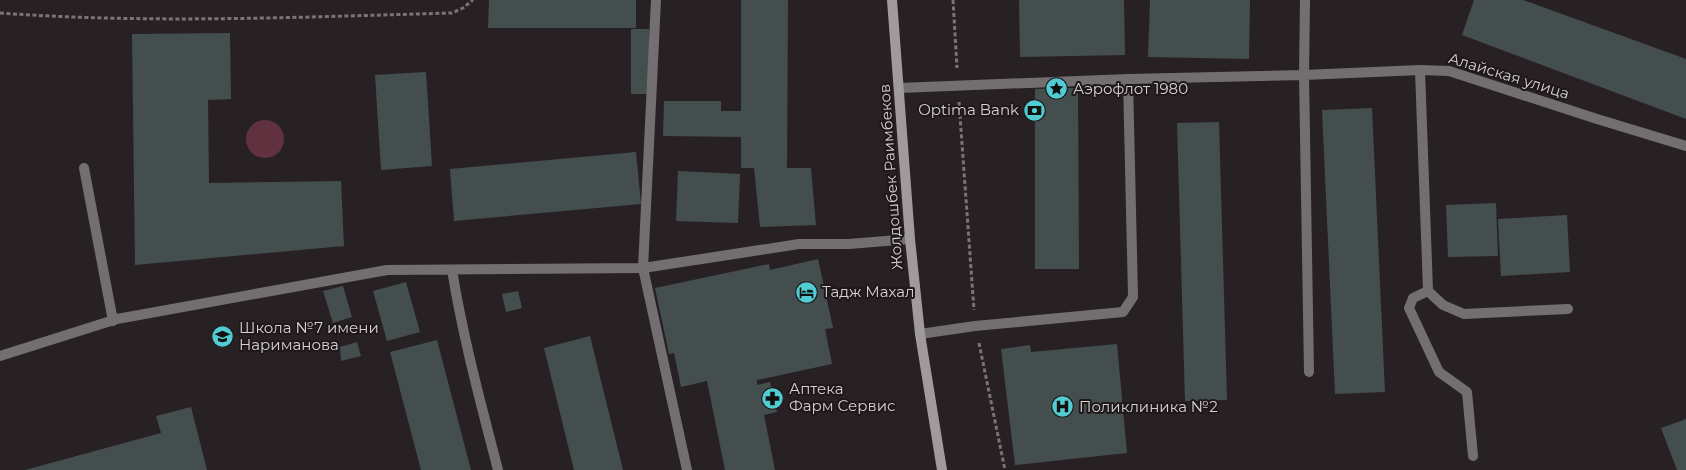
<svg xmlns="http://www.w3.org/2000/svg" width="1686" height="470" font-family="Montserrat,sans-serif">
	<rect width="100%" height="100%" fill="#282123"/>
	<path fill="#623140" d="M246 139a19 19 0 1 1 38 0a19 19 0 1 1-38 0Z"/>
	<path fill="#454e4f" d="M489,0H636V28H488Z
		M741,0H788L787,168H811L816,225L760,227L754,168H741V137L663,136L664,101H721V111H741Z
		M1019,0H1124L1125,55L1020,57Z
		M1150,0H1250L1249,59L1148,57Z
		M1474,0H1523L1686,59V119L1462,35Z
		M631,29H649V94H631Z
		M230,33L231,99L208,100L209,183L341,181L344,246L135,265L132,34Z
		M426,72L432,166L381,170L375,75Z
		M1078,88L1079,269H1035V89Z
		M1372,108L1385,392L1335,394L1322,110Z
		M1219,122L1227,400L1185,401L1177,123Z
		M636,152L641,204L454,221L450,169Z
		M678,171L740,174L738,223L676,221Z
		M1496,203L1498,256L1448,257L1446,205Z
		M1567,215L1570,272L1501,276L1498,219Z
		M818,259L833,328L825,329L832,364L757,380V385L770,382L777,412L764,415L775,470H725L707,381L681,387L674,353L669,354L655,288L769,264L770,270Z
		M406,282L420,332L387,341L373,291Z
		M343,286L352,317L333,323L323,291Z
		M518,291L522,308L506,312L502,294Z
		M590,336L623,470H574L544,348Z
		M437,340L471,470H421L390,352Z
		M357,342L361,356L341,361L340,347Z
		M1117,344L1127,453L1015,465L1001,349L1030,345L1031,352Z
		M191,407L207,470H25L161,433L156,416Z
		M1686,419V470H1677L1661,428Z"/>
	<g fill="none" stroke-linecap="round" stroke-linejoin="round">
		<path stroke="#7a7475" stroke-width="3" stroke-dasharray="4 2.5" stroke-linecap="butt" d="M953,0L957,68
			M0,13C150,24 302,17 452,13L463,8L473,0
			M959,102L974,310
			M979,343L1005,470"/>
		<path stroke="#736f70" stroke-width="10" d="M643,268L687,470
			M920,334L975,326L1123,312L1133,297L1128,79"/>
		<path stroke="#736f70" stroke-width="10" d="M1305,0L1304,75L1420,70L1449,71L1597,119L1686,146
			M1420,70L1428,291L1443,305L1464,314L1568,309
			M899,88L1128,79L1304,75L1309,372
			M84,168L113,321
			M643,268L656,0
			M452,270C463,338 481,404 498,470
			M1428,291L1413,298L1409,308L1439,372L1467,392L1473,456
			M0,356L117,319L387,270L643,268L799,244H849L910,239"/>
		<path stroke="#a09a9b" stroke-width="10" d="M892,0L910,239L920,334L942,470"/>
	</g>
	<defs>
		<symbol id="sight-disc" viewBox="-11 -11 22 22"><circle r="9.5" fill="#51ccd3" stroke="#1f1819"/><path d="M0-6L1.8-2.2L6-1.7L2.9 1.2L3.7 5.4L0 3.3L-3.7 5.4L-2.9 1.2L-6-1.7L-1.8-2.2Z" fill="#111"/></symbol>
		<symbol id="bank-disc" viewBox="-11 -11 22 22"><circle r="9.5" fill="#51ccd3" stroke="#1f1819"/><path d="M-6-4H6V4H-6ZM0-2.3a2.3 2.3 0 1 0 0 4.6a2.3 2.3 0 1 0 0-4.6Z" fill="#111"/></symbol>
		<symbol id="hotel-disc" viewBox="-11 -11 22 22"><circle r="9.5" fill="#51ccd3" stroke="#1f1819"/><path d="M-6-4.5h1.5V1H6V5H4.5V3h-9V5H-6ZM-4 0a1.8 1.8 0 1 1 3.6 0ZM.5 0V-2.5h3Q6-2.5 6 0Z" fill="#111"/></symbol>
		<symbol id="school-disc" viewBox="-11 -11 22 22"><circle r="9.5" fill="#51ccd3" stroke="#1f1819"/><path d="M0-5L7-2L0 1L-7-2ZM-4 1L0 2.5L4 1V4Q0 6-4 4Z" fill="#111"/></symbol>
		<symbol id="pharmacy-disc" viewBox="-11 -11 22 22"><circle r="9.5" fill="#51ccd3" stroke="#1f1819"/><path d="M-2-6h4v4h4v4h-4v4h-4v-4h-4v-4h4Z" fill="#111"/></symbol>
		<symbol id="hospital-disc" viewBox="-11 -11 22 22"><circle r="9.5" fill="#51ccd3" stroke="#1f1819"/><path d="M-5-5h3v3.5h4V-5h3V5h-3V1.5h-4V5h-3Z" fill="#111"/></symbol>
	</defs>
	<g fill-rule="evenodd">
		<use href="#sight-disc" x="1044" y="76" width="25" height="25"/>
		<use href="#bank-disc" x="1022" y="98" width="25" height="25"/>
		<use href="#hotel-disc" x="794" y="280" width="25" height="25"/>
		<use href="#school-disc" x="210" y="324" width="25" height="25"/>
		<use href="#pharmacy-disc" x="760" y="386" width="25" height="25"/>
		<use href="#hospital-disc" x="1050" y="394" width="25" height="25"/>
	</g>
	<g text-anchor="middle" stroke-width="4" stroke-linejoin="round" paint-order="stroke">
		<g font-size="15" fill="#d6d1d2" stroke="#1f1819">
			<text transform="translate(1509 76) rotate(17)" y="5">Алайская улица</text>
			<text transform="translate(891 177) rotate(-94)" y="5">Жолдошбек Раимбеков</text>
		</g>
		<g font-size="15" fill="#d6d1d2" stroke="#1f1819" text-anchor="start">
			<text x="1073" y="94">Аэрофлот 1980</text>
			<text x="1019" y="115" text-anchor="end">Optima Bank</text>
			<text x="822" y="297">Тадж Махал</text>
			<text x="239" y="333">Школа №7 имени<tspan x="239" dy="17">Нариманова</tspan></text>
			<text x="789" y="394">Аптека<tspan x="789" dy="17">Фарм Сервис</tspan></text>
			<text x="1079" y="412">Поликлиника №2</text>
		</g>
	</g>
</svg>
